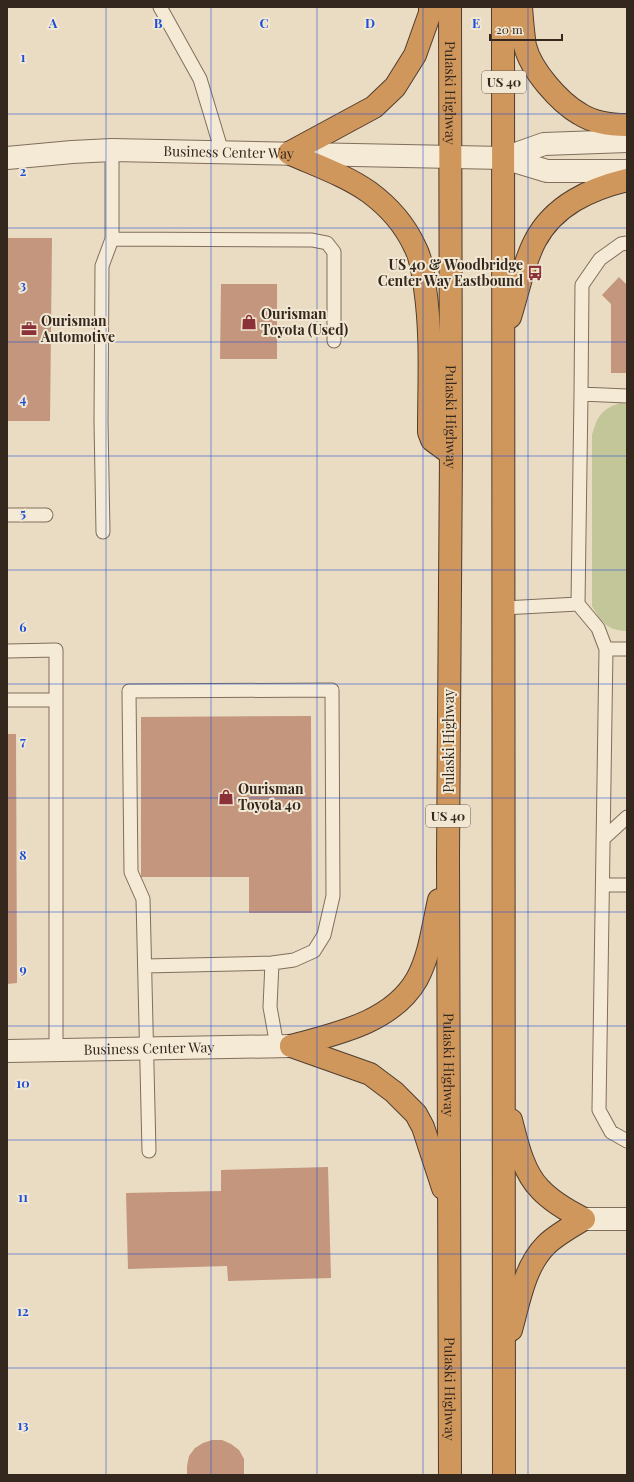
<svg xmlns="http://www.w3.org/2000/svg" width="634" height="1482" font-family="'Playfair Display',serif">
	<rect width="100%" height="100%" fill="#e9dcc3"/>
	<path fill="#c3c698" d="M620,403L627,404V631C608,631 601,622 592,606V435C597,417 601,409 620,403Z"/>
	<path fill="#c3967d" d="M7,238H52L50,421H7Z
		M619,277L627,285V373H611V304L602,295Z
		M221,284H277V359H220Z
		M311,716L312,913H249V877H141V717Z
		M7,734H16L17,983L7,984Z
		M328,1167L331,1278L228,1281L227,1266L128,1269L126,1193L221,1191V1170Z
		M212,1440H222L231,1444L239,1450L244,1459V1475H187V1466L189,1456L195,1448L203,1443Z"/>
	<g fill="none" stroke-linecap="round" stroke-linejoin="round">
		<defs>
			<path id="lane" d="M160,7L200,79L222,152
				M112,239L312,240L327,243L334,252V341
				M627,243L621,244L600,259L582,285L581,394L627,396
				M7,515H46
				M103,532L101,421L102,266L112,239V150
				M578,604L581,394
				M503,608L578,604L598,628L606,649
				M627,649H606L599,1110L611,1132L627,1141
				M7,651L56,650V1050
				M7,700H56
				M603,839L627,817
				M603,885H627
				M272,963L270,1007L277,1046
				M145,966L272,963L294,960L314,951L324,935L333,896L332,690L129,691L131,872L143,899L149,1151"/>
			<g id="street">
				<path id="s1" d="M7,158L72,152L112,150L504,158L547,171H627"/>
				<path d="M504,158L544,144L627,141"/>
				<path id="s2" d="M7,1051L291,1046"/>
				<path d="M584,1219H627"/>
			</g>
			<g id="highway">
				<path id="s3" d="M450,7L451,454L448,856L450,1475"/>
				<path d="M503,7L504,1475"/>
				<path d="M521,7C522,20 523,34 525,46C531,70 559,102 580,114C594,123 611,125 627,125"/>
				<path d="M289,153C315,165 345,175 369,192C388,206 405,225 415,247C422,260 423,275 425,288C432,336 429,384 429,432L432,440L451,454"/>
				<path d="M289,153L374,107L395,87L415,55L430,13V7"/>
				<path d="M510,317C518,292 523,264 535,241C554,205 590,189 627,180"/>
				<path d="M291,1046C335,1034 392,1023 417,979C430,955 433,926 439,900"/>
				<path d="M291,1046L370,1074L394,1092L416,1114L423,1127L443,1188"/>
				<path d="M511,1330C519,1302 524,1267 546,1245C556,1235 571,1227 584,1219C568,1211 552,1202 540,1189C523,1172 517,1143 511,1120"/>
			</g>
		</defs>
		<use href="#lane" stroke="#816e5c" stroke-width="15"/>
		<use href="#street" stroke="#816e5c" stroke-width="24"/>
		<use href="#highway" stroke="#503d30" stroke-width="24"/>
		<use href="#lane" stroke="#f5ead5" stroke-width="13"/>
		<use href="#street" stroke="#f5ead5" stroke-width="22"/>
		<use href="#highway" stroke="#d0975c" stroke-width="22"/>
	</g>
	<path fill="none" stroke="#1d4ed8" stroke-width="1" stroke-opacity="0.55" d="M106,7V1475M211,7V1475M317,7V1475M423,7V1475M528,7V1475M7,114H627M7,228H627M7,342H627M7,456H627M7,570H627M7,684H627M7,798H627M7,912H627M7,1026H627M7,1140H627M7,1254H627M7,1368H627"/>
	<defs>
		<symbol id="bus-bare" viewBox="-9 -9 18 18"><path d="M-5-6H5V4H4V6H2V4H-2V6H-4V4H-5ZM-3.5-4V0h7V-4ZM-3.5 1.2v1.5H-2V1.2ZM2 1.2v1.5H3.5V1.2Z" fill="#8a3238" stroke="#f1e7d2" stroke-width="2.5" paint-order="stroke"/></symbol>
		<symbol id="shop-bare" viewBox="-9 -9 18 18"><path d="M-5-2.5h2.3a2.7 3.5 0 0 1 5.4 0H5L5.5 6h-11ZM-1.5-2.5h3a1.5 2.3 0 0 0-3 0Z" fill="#8a3238" stroke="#f1e7d2" stroke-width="2.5" paint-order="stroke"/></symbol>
		<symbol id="office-bare" viewBox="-9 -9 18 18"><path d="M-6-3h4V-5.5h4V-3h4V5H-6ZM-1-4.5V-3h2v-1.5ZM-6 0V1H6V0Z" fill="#8a3238" stroke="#f1e7d2" stroke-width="2.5" paint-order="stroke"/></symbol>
	</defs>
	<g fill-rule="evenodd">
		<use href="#bus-bare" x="524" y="262" width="22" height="22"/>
		<use href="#shop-bare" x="238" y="311" width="22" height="22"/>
		<use href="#office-bare" x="18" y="318" width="22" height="22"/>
		<use href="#shop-bare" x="215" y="786" width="22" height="22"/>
	</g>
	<g text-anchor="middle" stroke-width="4" stroke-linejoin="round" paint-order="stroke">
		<g fill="#f1e7d2" stroke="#6c6154" stroke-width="1">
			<rect x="482" y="71" width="44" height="22" rx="3"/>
			<rect x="426" y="805" width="44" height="22" rx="3"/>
		</g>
		<g font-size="13" font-weight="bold" fill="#33271e">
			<text x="504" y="87">US 40</text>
			<text x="448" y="821">US 40</text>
		</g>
		<g font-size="14" fill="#33271e" stroke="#f1e7d2">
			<text dy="5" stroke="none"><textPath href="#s3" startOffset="86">Pulaski Highway</textPath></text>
			<text dy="5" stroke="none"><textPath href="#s1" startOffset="222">Business Center Way</textPath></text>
			<text dy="5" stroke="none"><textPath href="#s3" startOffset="410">Pulaski Highway</textPath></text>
			<text transform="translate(449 741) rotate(-90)" y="5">Pulaski Highway</text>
			<text dy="5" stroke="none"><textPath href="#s2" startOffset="142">Business Center Way</textPath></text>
			<text dy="5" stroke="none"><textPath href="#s3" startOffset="1058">Pulaski Highway</textPath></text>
			<text dy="5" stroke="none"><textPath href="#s3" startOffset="1382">Pulaski Highway</textPath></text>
		</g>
		<g font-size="14" font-weight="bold" fill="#33271e" stroke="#f1e7d2" text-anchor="start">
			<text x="523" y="270" text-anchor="end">US 40 &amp; Woodbridge<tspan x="523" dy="16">Center Way Eastbound</tspan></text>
			<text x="261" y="319">Ourisman<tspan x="261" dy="16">Toyota (Used)</tspan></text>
			<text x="41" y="326">Ourisman<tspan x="41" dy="16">Automotive</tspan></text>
			<text x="238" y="794">Ourisman<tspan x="238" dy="16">Toyota 40</tspan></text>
		</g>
	</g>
	<g font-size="13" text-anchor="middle" font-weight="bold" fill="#1d4ed8" stroke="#f1e7d2" stroke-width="4" stroke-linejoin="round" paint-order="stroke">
		<text x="53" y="28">A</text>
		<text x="158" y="28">B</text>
		<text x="264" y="28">C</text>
		<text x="370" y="28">D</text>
		<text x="476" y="28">E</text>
		<text x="23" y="62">1</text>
		<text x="23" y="176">2</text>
		<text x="23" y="290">3</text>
		<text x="23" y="404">4</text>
		<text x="23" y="518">5</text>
		<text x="23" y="632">6</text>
		<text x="23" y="746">7</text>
		<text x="23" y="860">8</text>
		<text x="23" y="974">9</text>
		<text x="23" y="1088">10</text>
		<text x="23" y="1202">11</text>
		<text x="23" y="1316">12</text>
		<text x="23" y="1430">13</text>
	</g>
	<rect width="634" height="1482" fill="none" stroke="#33271e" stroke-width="16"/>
	<path d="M490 34v6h72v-6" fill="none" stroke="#33271e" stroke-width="2"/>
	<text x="496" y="34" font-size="12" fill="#33271e" stroke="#f1e7d2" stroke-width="3" paint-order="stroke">20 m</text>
</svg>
